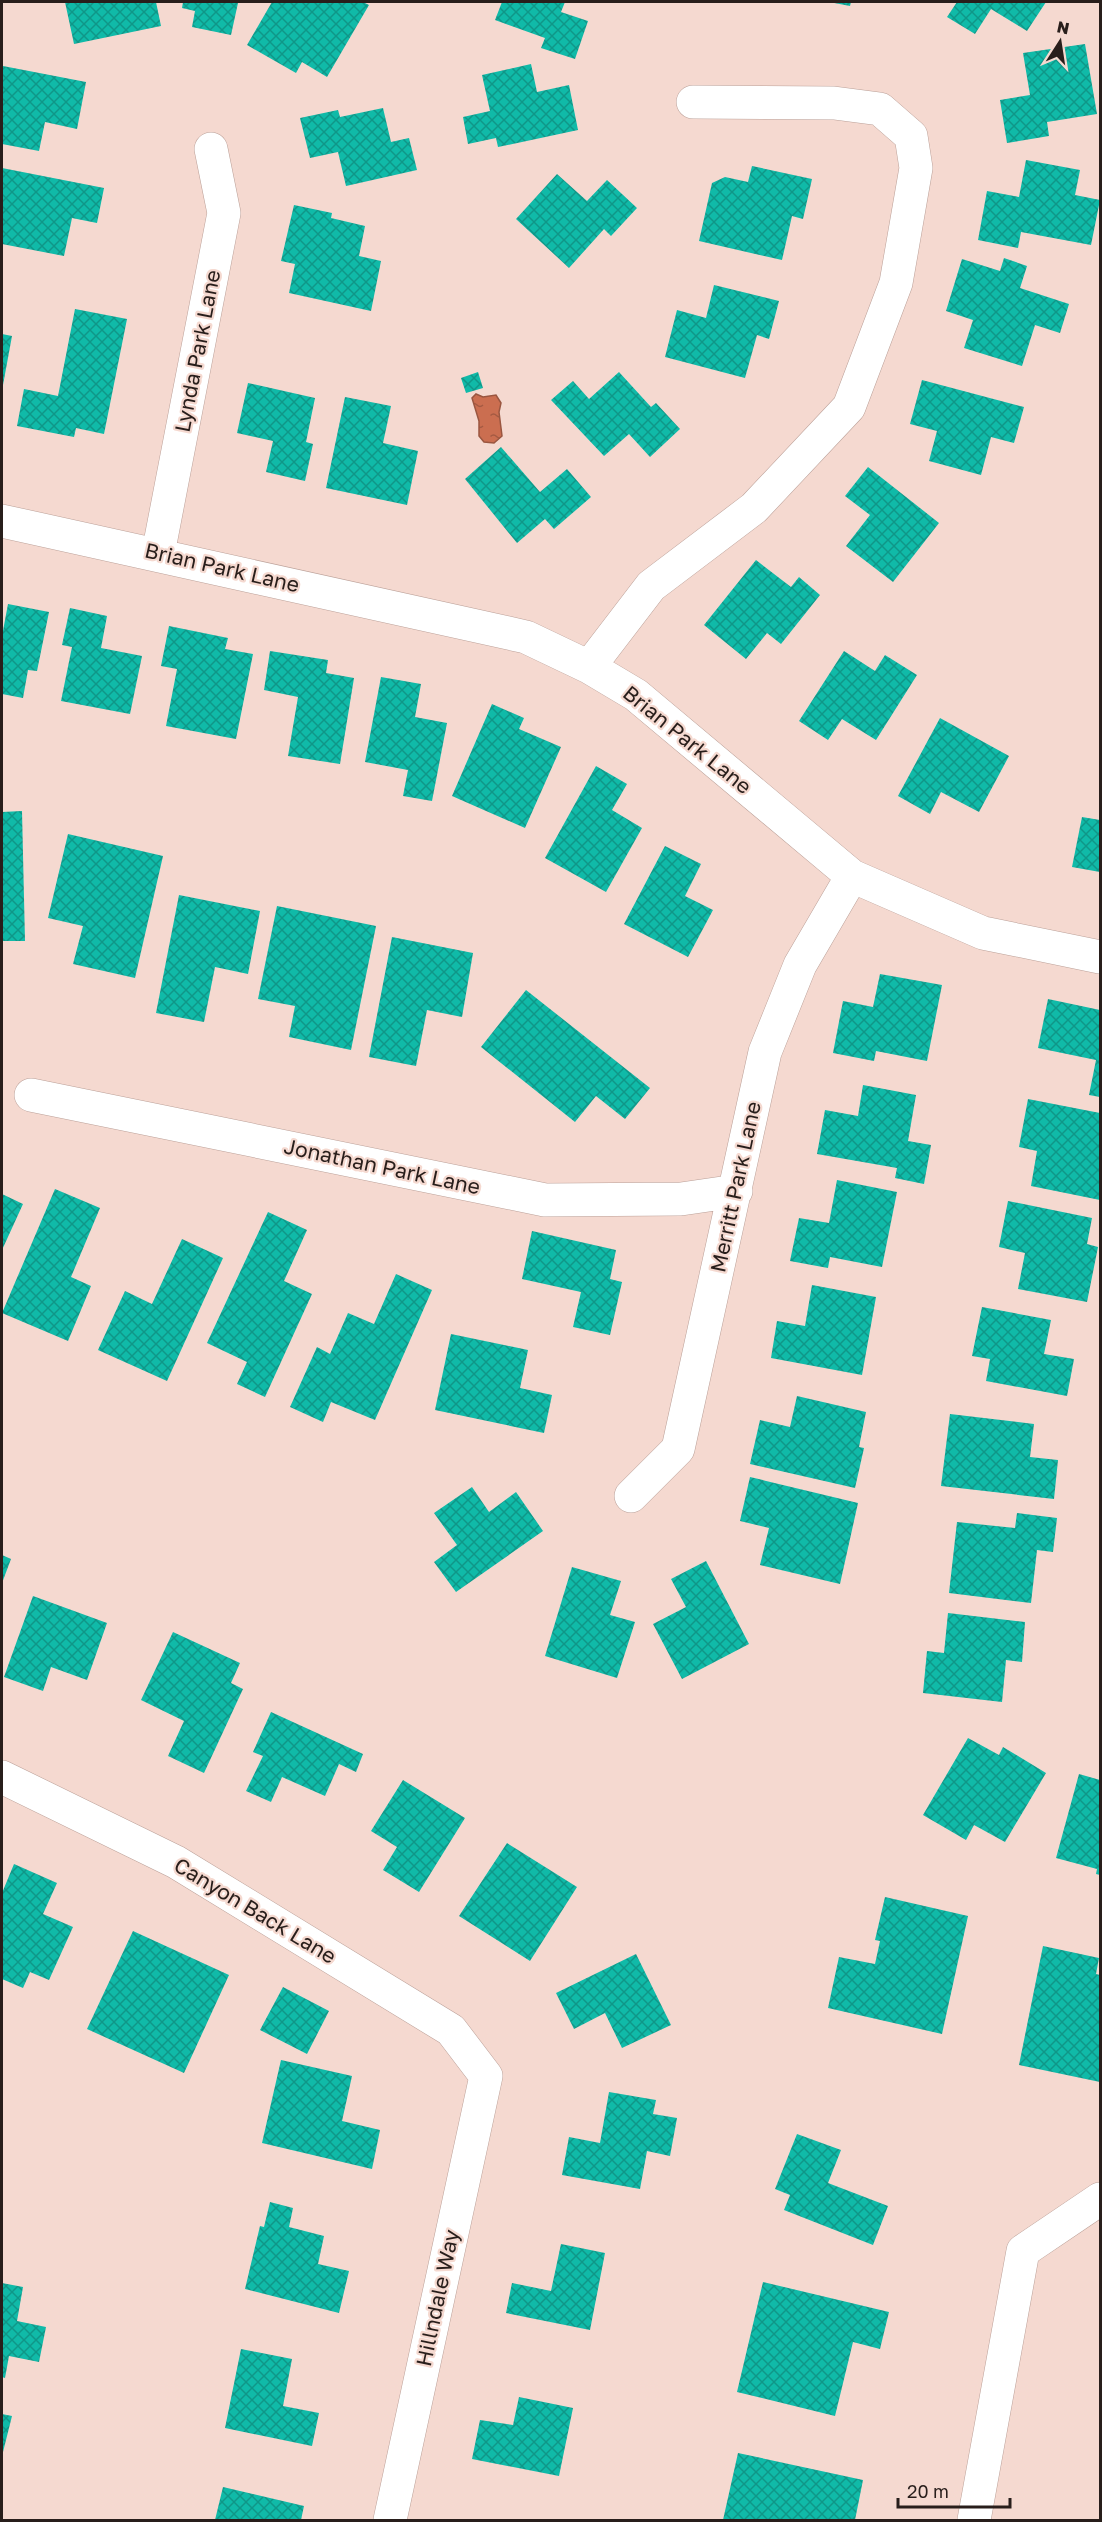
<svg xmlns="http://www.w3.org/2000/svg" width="1102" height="2522" font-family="'Golos Text',sans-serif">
	<defs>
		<pattern id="water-ripples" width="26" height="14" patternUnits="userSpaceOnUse" patternTransform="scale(1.5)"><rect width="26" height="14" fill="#cb6e50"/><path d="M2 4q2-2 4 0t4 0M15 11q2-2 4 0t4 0" fill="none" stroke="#a55a42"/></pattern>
		<pattern id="building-cross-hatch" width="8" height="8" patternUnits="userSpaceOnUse" patternTransform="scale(1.5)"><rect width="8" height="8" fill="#10baa8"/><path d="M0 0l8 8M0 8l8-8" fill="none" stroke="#0f9788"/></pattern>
	</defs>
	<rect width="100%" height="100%" fill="#f5d9d0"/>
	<path fill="url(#water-ripples)" stroke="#9a5640" stroke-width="1.5" d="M476,394L483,397L496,395L501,403L499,412L502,436L494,443L484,442L479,436V421L472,398Z"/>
	<path fill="url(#building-cross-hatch)" d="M65,2H156L161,26L74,44Z
		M183,2L238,3L231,35L192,27L195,11L182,8Z
		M272,2H363L369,5L327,77L302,62L296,73L247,45Z
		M502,2H565L561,12L588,21L575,59L541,48L545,38L495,20Z
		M829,2H851L850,6Z
		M957,2H1046L1027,31L991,9L975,34L947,17Z
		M1085,44L1097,114L1047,122L1049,136L1007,143L1000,100L1030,95L1023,53Z
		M531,64L537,92L569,85L578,130L498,147L496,138L468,144L463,117L490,111L482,75Z
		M3,66L86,82L77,129L45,122L39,151L2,144Z
		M383,108L391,142L409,138L417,170L346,186L338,152L310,158L300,118L338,110L340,117Z
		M1026,160L1080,170L1075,195L1100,200L1091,245L1021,232L1018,248L978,240L987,191L1019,197Z
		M752,166L812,179L803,219L792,216L782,260L699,241L712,183L725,177L748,182Z
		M2,168L104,188L97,223L72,218L64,256L2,244Z
		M557,174L587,201L607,180L637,208L611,236L604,229L569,268L516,219Z
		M294,205L332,213L331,218L365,226L359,256L381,261L371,311L289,293L295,264L281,261Z
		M1004,258L1027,266L1020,288L1069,304L1060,333L1035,325L1022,366L964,348L973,320L946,311L962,259L1000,271Z
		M714,285L779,301L769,339L757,335L745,378L665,357L677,310L706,318Z
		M75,309L127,319L104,434L76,428L74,437L17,426L24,389L58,396Z
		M2,334L12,336L3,385H2Z
		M478,372L483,388L466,393L461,378Z
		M619,372L651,407L656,403L680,429L650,457L629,434L604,456L551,400L573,381L589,399Z
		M922,380L1024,407L1014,443L991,437L981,475L929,461L937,431L910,424Z
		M248,383L315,398L306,442L313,444L305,481L266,472L273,441L237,433Z
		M345,397L391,406L383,443L418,451L407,505L326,488Z
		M501,447L540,492L567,469L591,497L554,529L545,519L517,543L465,479Z
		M868,467L939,523L893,582L846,546L870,515L845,496Z
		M756,560L791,587L799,577L820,595L781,644L767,633L746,659L704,625Z
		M8,604L49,612L37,671L28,670L23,698L2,694V636Z
		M70,608L107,616L101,648L142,656L130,714L61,701L72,647L62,645Z
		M169,626L228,638L225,649L253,654L236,739L166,726L177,669L161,666Z
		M270,651L328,660L326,673L354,678L340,764L288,756L298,697L264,690Z
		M844,651L875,671L885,655L917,675L876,740L842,719L828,740L799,721Z
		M381,677L421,684L415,717L447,723L432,801L403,796L408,770L365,762Z
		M492,704L524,718L519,729L561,747L525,828L452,796Z
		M940,718L1009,756L979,812L941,792L930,814L898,796Z
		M596,766L627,784L612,810L642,828L606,892L545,858Z
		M22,811L25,941H2V812Z
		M1082,817L1100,820V872L1072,867Z
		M68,834L163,856L135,978L73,964L83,926L48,918Z
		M665,846L701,864L685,896L713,910L688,957L624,924Z
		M179,895L260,911L248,974L215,967L204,1022L156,1013Z
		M277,906L376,926L351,1050L289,1037L295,1006L258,999Z
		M392,937L473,953L462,1017L427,1010L416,1066L369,1057Z
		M880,974L942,985L927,1061L876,1051L874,1061L833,1053L843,1001L873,1007Z
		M526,990L650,1088L625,1119L596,1096L575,1122L481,1047Z
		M1048,999L1100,1010V1097L1089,1095L1096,1060L1038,1048Z
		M863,1085L916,1095L908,1141L931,1145L924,1184L895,1178L897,1168L817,1154L825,1110L858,1116Z
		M1028,1099L1100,1113V1200L1031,1186L1037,1151L1019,1147Z
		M837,1180L897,1192L882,1267L830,1257L828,1268L790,1261L799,1218L829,1223Z
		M55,1189L100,1208L71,1277L91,1286L68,1341L2,1313Z
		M2,1194L23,1204L2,1250Z
		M1008,1201L1092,1218L1087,1244L1098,1247L1087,1302L1018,1289L1025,1253L999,1247Z
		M268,1212L307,1230L284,1281L312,1294L265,1397L237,1384L247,1362L207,1343Z
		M532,1231L616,1250L610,1279L622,1282L610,1335L573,1327L581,1292L522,1279Z
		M182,1239L223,1258L167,1381L98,1350L125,1291L152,1304Z
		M396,1274L432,1290L375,1420L331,1402L323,1422L290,1407L317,1347L330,1354L348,1313L374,1324Z
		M812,1285L876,1297L862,1375L771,1358L777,1321L805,1326Z
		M982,1307L1051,1320L1044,1354L1074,1359L1067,1396L986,1381L990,1359L972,1356Z
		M451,1334L528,1350L520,1388L552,1395L544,1433L435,1410Z
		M797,1396L866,1412L859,1447L864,1448L855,1488L750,1464L760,1420L790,1427Z
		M950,1414L1034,1424L1030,1457L1058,1460L1054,1499L941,1486Z
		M750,1477L858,1503L840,1584L760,1565L769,1528L740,1521Z
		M472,1487L489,1512L516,1492L543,1531L456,1592L434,1562L457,1545L434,1513Z
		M1017,1513L1057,1518L1053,1552L1037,1550L1031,1603L949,1593L957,1522L1015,1528Z
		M2,1555L11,1559L2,1583Z
		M706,1561L749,1644L682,1679L653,1624L686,1607L671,1579Z
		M572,1567L621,1581L610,1615L635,1622L617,1678L545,1656Z
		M33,1596L107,1623L87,1680L51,1667L43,1691L4,1677Z
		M948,1613L1025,1622L1022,1662L1006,1660L1002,1702L923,1693L927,1651L944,1653Z
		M173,1632L240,1663L231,1683L243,1689L204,1773L168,1756L184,1721L141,1700Z
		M271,1712L363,1754L356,1772L339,1764L325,1796L282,1777L271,1802L246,1791L263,1756L253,1752Z
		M968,1738L999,1755L1003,1747L1046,1773L1005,1842L974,1825L966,1840L923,1815Z
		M1079,1774L1100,1780V1875L1096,1874L1097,1869L1056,1858Z
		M403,1780L465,1818L419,1892L383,1870L397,1847L371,1831Z
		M507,1843L577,1887L530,1961L459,1916Z
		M14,1864L57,1883L43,1914L73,1927L49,1980L30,1972L23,1988L2,1979V1893Z
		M885,1897L968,1916L942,2034L828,2008L839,1957L875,1964L880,1941L875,1940Z
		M133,1931L229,1975L184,2073L87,2029Z
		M1043,1946L1099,1958L1096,1974L1100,1975V2082L1019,2065Z
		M636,1954L671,2025L622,2048L605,2013L574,2029L556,1993Z
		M283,1987L329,2011L307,2054L260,2030Z
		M281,2060L352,2076L342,2121L380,2130L372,2169L262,2143Z
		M609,2092L656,2100L653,2114L677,2118L670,2156L647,2151L640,2189L562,2175L569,2137L600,2143Z
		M797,2134L841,2150L828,2183L888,2206L873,2245L784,2210L790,2195L775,2189Z
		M270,2202L293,2208L289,2227L324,2236L318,2264L349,2271L339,2313L245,2289L260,2226L264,2227Z
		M561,2244L605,2253L590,2330L506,2313L512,2283L551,2291Z
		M763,2282L889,2312L880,2349L853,2342L835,2416L737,2392Z
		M2,2283L23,2287L17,2321L46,2327L39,2362L9,2356L5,2378L2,2377Z
		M241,2349L292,2359L283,2406L319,2413L312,2446L225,2428Z
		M519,2397L573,2408L559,2476L472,2459L480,2420L513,2425Z
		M2,2414L12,2416L2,2456Z
		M738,2453L863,2480L855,2520H723Z
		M223,2487L304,2506L301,2520H215Z"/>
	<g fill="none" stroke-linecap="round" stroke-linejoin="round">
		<defs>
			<path id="minor" d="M2,521L526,637L589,667L636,695L852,876L983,933L1100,957
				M158,554L224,213L211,149
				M589,667L651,586L754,508L849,407L896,283L916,168L911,136L880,109L834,103L693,102
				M31,1095L545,1200L681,1199L736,1191
				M631,1496L678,1449L765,1052L800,965L852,876
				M2,1777L176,1862L451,2030L486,2076L390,2520
				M974,2520L1023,2251L1100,2199"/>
		</defs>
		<use href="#minor" stroke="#bba098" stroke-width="34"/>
		<use href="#minor" stroke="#fff" stroke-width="33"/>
	</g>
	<g text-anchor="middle" stroke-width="4.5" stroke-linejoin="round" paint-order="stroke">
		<g font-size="21" fill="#281e1b" stroke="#f5d9d0">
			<text transform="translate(198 351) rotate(-79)" y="7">Lynda Park Lane</text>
			<text transform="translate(222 568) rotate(13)" y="7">Brian Park Lane</text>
			<text transform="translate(687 740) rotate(39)" y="7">Brian Park Lane</text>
			<text transform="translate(382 1167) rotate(12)" y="7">Jonathan Park Lane</text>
			<text transform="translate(736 1187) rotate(-78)" y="7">Merritt Park Lane</text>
			<text transform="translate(255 1911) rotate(31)" y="7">Canyon Back Lane</text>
			<text transform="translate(438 2298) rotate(-78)" y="7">Hillndale Way</text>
		</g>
	</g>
	<rect width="1102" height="2522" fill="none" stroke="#281e1b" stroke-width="6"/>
	<g transform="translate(1060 42) rotate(12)" stroke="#f5d9d0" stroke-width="4.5" paint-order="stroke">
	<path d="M0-4.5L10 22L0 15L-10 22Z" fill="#281e1b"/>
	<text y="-9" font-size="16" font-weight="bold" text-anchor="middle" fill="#281e1b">N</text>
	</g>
	<path d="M898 2498v9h112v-9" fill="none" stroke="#281e1b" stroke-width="3"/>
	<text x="907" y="2498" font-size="18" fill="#281e1b" stroke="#f5d9d0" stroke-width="4.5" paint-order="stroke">20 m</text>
</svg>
